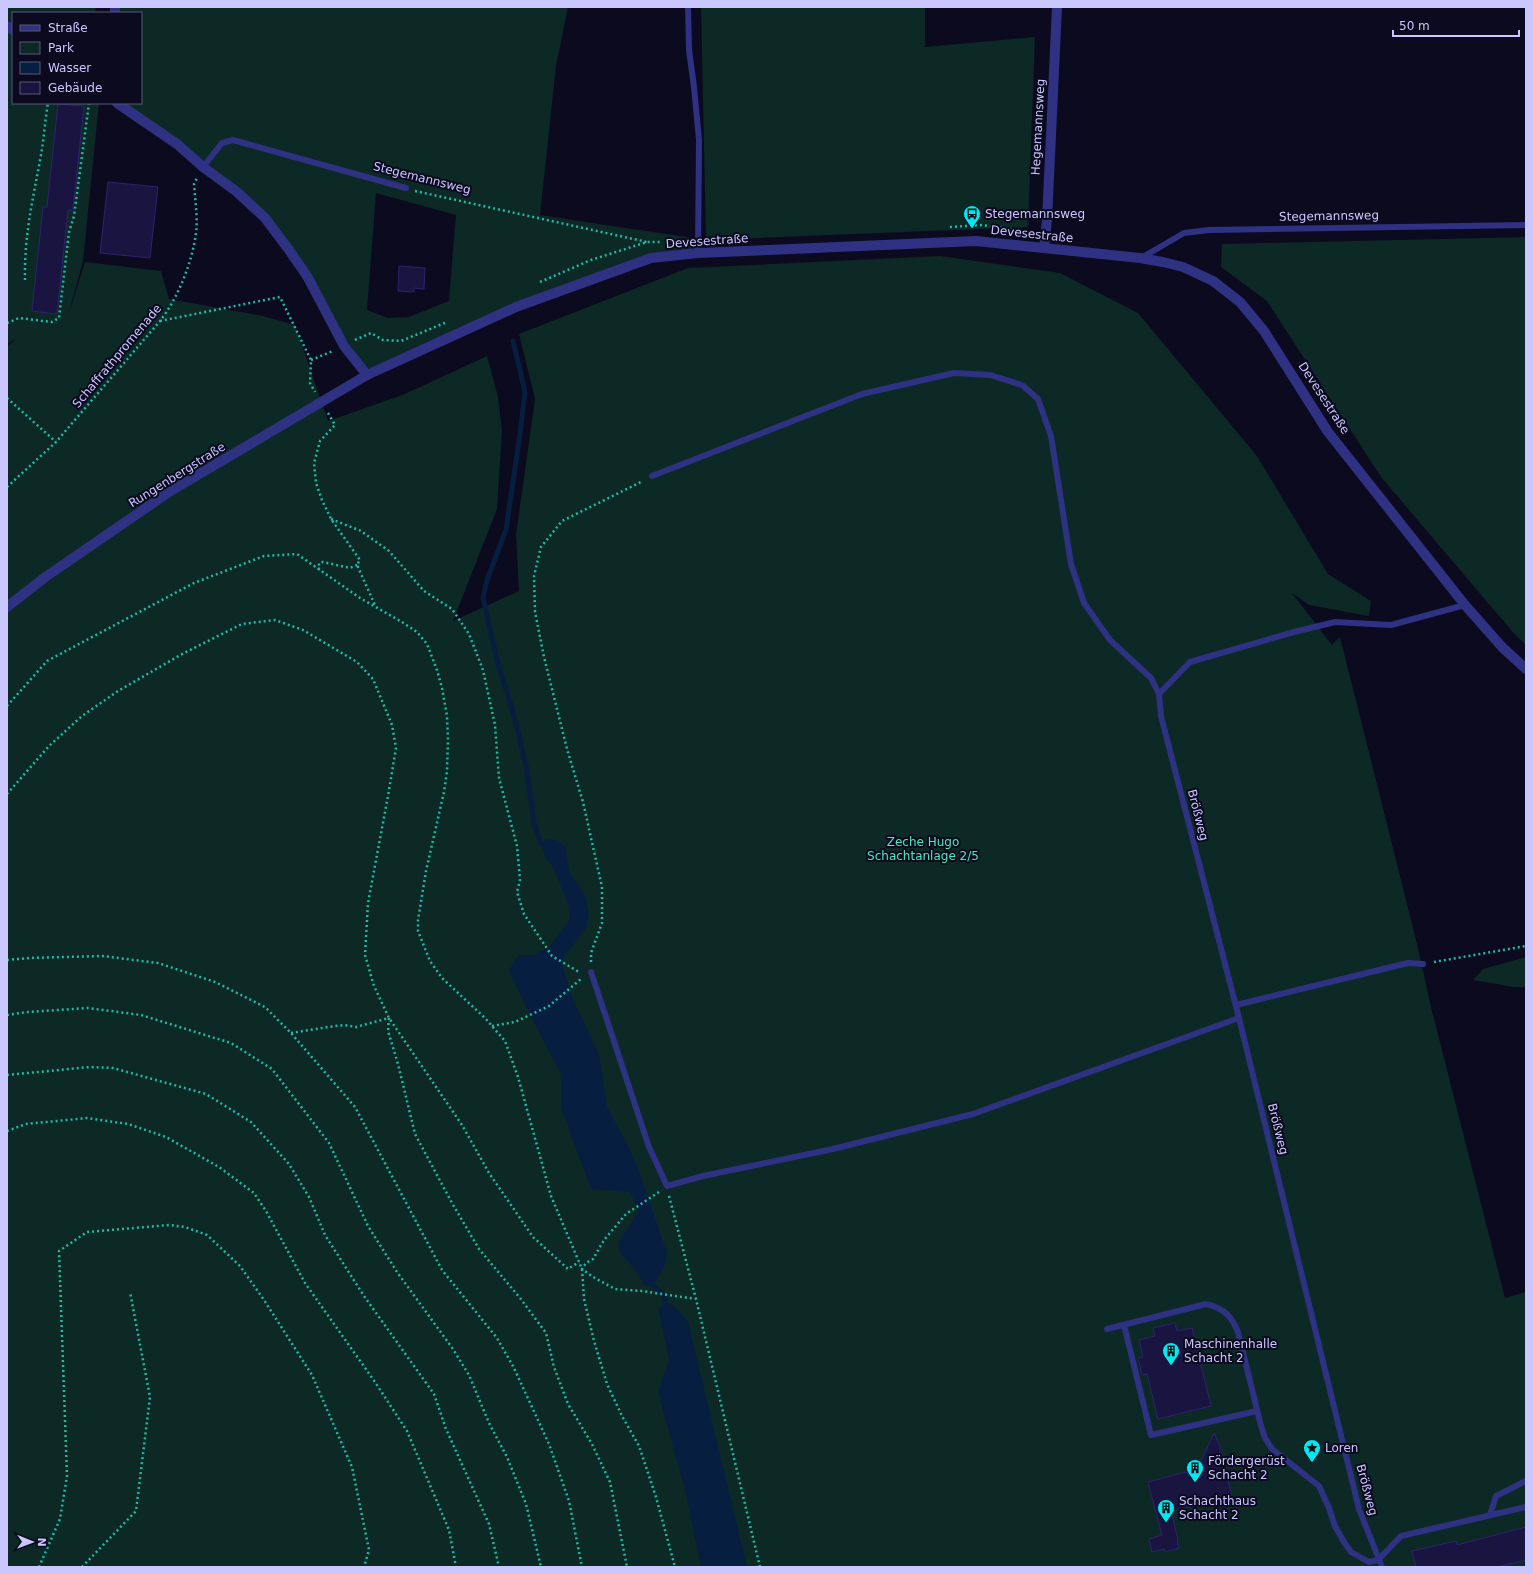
<svg xmlns="http://www.w3.org/2000/svg" width="1533" height="1574" font-family="'DejaVu Sans',sans-serif">
	<rect width="100%" height="100%" fill="#0c0a1e"/>
	<path fill="#0c2926" fill-rule="evenodd" d="M7,7H96L95,13H13V103H99L83,261L68,316L85,262L161,271L169,299L263,316L295,325L328,421L405,394L487,356L498,397L502,431L497,509L453,621L519,591L516,535L535,399L519,334L688,268L940,256L1060,273L1138,313L1257,456L1328,574L1371,601L1369,616L1309,605L1292,593L1332,645L1340,637L1417,944L1431,1007L1505,1298L1526,1292V1567H7V346L18,338L7,344Z
		M115,7H568L556,66L540,215L706,240L701,7H925V47L1035,37L1028,227L706,240L699,247L605,274L367,375L307,276L265,218L117,103H141V13H115ZM376,193L456,215L449,301L409,317L388,318L367,310Z
		M1526,237V645L1511,630L1381,477L1267,301L1221,267L1222,244Z
		M1526,957V987H1514L1473,980L1483,969Z"/>
	<path fill="#061f41" d="M548,839L559,841L565,847L570,874L579,886L586,899L589,915L586,928L561,961L572,997L599,1055L607,1107L628,1145L639,1171L667,1253L664,1268L653,1285L645,1286L635,1270L620,1252L618,1243L639,1211L630,1192L591,1189L561,1108V1074L526,1007L509,970L519,955H534L549,947L569,921V906L553,867L546,859L541,844Z
		M666,1304L674,1305L688,1322L747,1567H701L686,1494L658,1392L669,1359L658,1308Z"/>
	<g fill="none" stroke-linecap="round" stroke-linejoin="round">
		<path stroke="#061f41" stroke-width="5" d="M513,341L525,392L520,434L506,530L487,580L483,598L498,664L513,712L526,765L534,823L541,844
			M653,1285L663,1295L666,1304"/>
	</g>
	<path fill="#1a1441" stroke="#2e2370" d="M58,104L84,106L73,210H68L57,314L32,311L43,207H47Z
		M108,182L158,187L150,258L100,253Z
		M399,266L425,268L424,289L414,288V292L398,291Z
		M1175,1323L1177,1331L1192,1328L1211,1406L1158,1419L1147,1374L1142,1375L1138,1358L1143,1357L1139,1340L1155,1336L1153,1328Z
		M1214,1433L1220,1447L1232,1497L1171,1511L1178,1540L1177,1541L1179,1548L1165,1552L1164,1549L1152,1552L1149,1539L1162,1535L1148,1482L1186,1472L1193,1479Z
		M1526,1527V1560L1497,1567H1416L1412,1551L1456,1541L1457,1545Z"/>
	<g fill="none" stroke-linecap="round" stroke-linejoin="round">
		<path stroke="#20baa8" stroke-width="2.5" stroke-dasharray="2 3" stroke-linecap="butt" d="M415,191L647,242
			M950,227L982,225L1023,231L1026,233
			M25,280C24,235 33,199 41,155C44,138 45,120 48,103
			M540,282L591,260L647,242H661
			M160,321L280,297L311,360L310,383L315,392
			M7,323L19,318L52,322L59,318L69,232L74,216L89,103
			M355,340L371,333L383,340L401,341L447,322
			M311,360L333,351
			M7,398L56,442
			M328,413L335,425L320,441L314,463L316,483L322,500L331,519L360,560L357,565L375,605
			M7,487L56,442L160,321C178,298 192,263 196,233C198,218 195,200 194,184L197,178
			M331,519L361,531L389,551L424,591L452,609L469,634L483,670L495,725L499,778L517,846L520,880L517,892L524,914L552,956L579,972
			M318,568L319,569V563L323,562L350,568L357,565
			M7,706L47,661L194,583L264,556L297,554L360,598L402,622L417,632L427,644L437,670L442,688L447,716L448,740L447,771L444,792L426,871L418,920V931L430,961L442,978L485,1018L505,1041L518,1077L551,1196L582,1269L584,1299L594,1341L607,1384L622,1416L639,1446L656,1497L675,1567
			M7,794L49,746L82,716L118,691L184,653L242,624L275,620L303,630L357,662L373,679L392,725L396,748L388,796L368,903L365,955L374,986L389,1018L462,1125L489,1173L533,1237L568,1269L579,1262
			M7,960L29,958L102,956L158,963L215,982L265,1007L291,1033L355,1107L442,1270L497,1338L514,1368L549,1444L569,1501L582,1567
			M591,962V953L602,923V887L583,802L567,749L544,657L535,612L534,576L541,547L562,521L643,481
			M1434,962L1526,946
			M7,1015L28,1012L88,1008L141,1015L231,1043L272,1069L329,1143L368,1226L397,1272L453,1349L469,1375L489,1423L507,1457L526,1504L541,1567
			M492,1026L515,1022L549,1006L581,979
			M291,1033L328,1027L344,1025L356,1027L389,1018L388,1031L398,1064L415,1134L452,1203L479,1249L520,1298L546,1333L554,1367L568,1404L592,1444L610,1482L627,1567
			M7,1075L90,1067L113,1068L206,1094L251,1122L289,1164L309,1197L325,1235L364,1296L434,1394L446,1429L489,1524L499,1567
			M7,1131L26,1124L87,1118L128,1124L166,1137L219,1167L254,1193L266,1211L305,1283L375,1382L407,1431L449,1530L456,1567
			M659,1192L626,1214L604,1240L593,1259L586,1263L582,1269L593,1277L615,1289L642,1291L696,1299
			M669,1196L696,1299L760,1567
			M39,1567L60,1519L67,1476L59,1251L87,1232L169,1225L185,1227L207,1235L240,1266L264,1300L312,1375L352,1467L369,1550L364,1567
			M82,1567L136,1511L150,1397L130,1292"/>
		<path stroke="#2f3183" stroke-width="6" d="M688,7L689,50L694,87L699,140L698,253
			M203,167L222,143L233,140L406,188
			M1141,258L1184,233L1209,230L1526,225
			M652,476L862,394L954,373L990,375L1022,385L1038,399L1051,436L1071,564L1084,603L1110,640L1151,678L1159,694L1161,716L1239,1018L1359,1509L1382,1567
			M1159,694L1190,662L1294,632L1335,622L1391,625L1465,605
			M591,972L649,1147L667,1186L703,1176L833,1149L973,1114L1239,1018
			M1236,1005L1408,963L1423,964
			M1124,1325L1151,1435L1257,1411
			M1107,1329L1206,1304C1223,1308 1231,1315 1238,1332L1261,1426L1265,1438L1272,1449L1319,1486L1329,1508L1335,1526L1344,1542L1351,1552L1369,1562L1378,1560L1401,1536L1526,1507
			M1490,1515L1496,1496L1526,1481"/>
		<path stroke="#2f3183" stroke-width="10" d="M115,13V7
			M7,26L13,30
			M117,103L177,144L203,167L237,192L265,218L289,250L307,276L344,346L367,375
			M1044,248L1047,220L1057,7"/>
		<path stroke="#2f3183" stroke-width="10" d="M7,607L44,578L169,492L367,375L516,307L651,258L698,253L976,241L1140,258L1163,262L1183,267L1213,281L1240,302L1264,331L1328,432L1465,605L1502,647L1526,669"/>
	</g>
	<defs>
		<symbol id="bus-pin" viewBox="-11 -11 22 30"><path d="M0 17L-7.5 6A9.5 9.5 0 1 1 7.5 6Z" fill="#00e8f2" stroke="#0c0a1e"/><path d="M-5-6H5V4H4V6H2V4H-2V6H-4V4H-5ZM-3.5-4V0h7V-4ZM-3.5 1.2v1.5H-2V1.2ZM2 1.2v1.5H3.5V1.2Z" fill="#111"/></symbol>
		<symbol id="building-pin" viewBox="-11 -11 22 30"><path d="M0 17L-7.5 6A9.5 9.5 0 1 1 7.5 6Z" fill="#00e8f2" stroke="#0c0a1e"/><path d="M-4-6H4V6H1V3H-1V6H-4ZM-2.5-4.3h1.7v1.8h-1.7ZM.8-4.3h1.7v1.8H.8ZM-2.5-1h1.7V.8h-1.7ZM.8-1h1.7V.8H.8Z" fill="#111"/></symbol>
		<symbol id="sight-pin" viewBox="-11 -11 22 30"><path d="M0 17L-7.5 6A9.5 9.5 0 1 1 7.5 6Z" fill="#00e8f2" stroke="#0c0a1e"/><path d="M0-6L1.8-2.2L6-1.7L2.9 1.2L3.7 5.4L0 3.3L-3.7 5.4L-2.9 1.2L-6-1.7L-1.8-2.2Z" fill="#111"/></symbol>
	</defs>
	<g fill-rule="evenodd">
		<use href="#bus-pin" x="962" y="204" width="20" height="27"/>
		<use href="#building-pin" x="1161" y="1341" width="20" height="27"/>
		<use href="#sight-pin" x="1302" y="1438" width="20" height="27"/>
		<use href="#building-pin" x="1185" y="1458" width="20" height="27"/>
		<use href="#building-pin" x="1156" y="1498" width="20" height="27"/>
	</g>
	<g text-anchor="middle" stroke-width="4" stroke-linejoin="round" paint-order="stroke">
		<g font-size="12" fill="#cac7ff" stroke="#0c0a1e">
			<text transform="translate(1038 127) rotate(-87)" y="4">Hegemannsweg</text>
			<text transform="translate(422 178) rotate(14)" y="4">Stegemannsweg</text>
			<text transform="translate(1329 216) rotate(-1)" y="4">Stegemannsweg</text>
			<text transform="translate(1032 234) rotate(6)" y="4">Devesestraße</text>
			<text transform="translate(707 241) rotate(-4)" y="4">Devesestraße</text>
			<text transform="translate(117 356) rotate(-50)" y="4">Schaffrathpromenade</text>
			<text transform="translate(1324 398) rotate(57)" y="4">Devesestraße</text>
			<text transform="translate(177 475) rotate(-32)" y="4">Rungenbergstraße</text>
			<text transform="translate(1198 815) rotate(76)" y="4">Brößweg</text>
			<text transform="translate(1278 1129) rotate(76)" y="4">Brößweg</text>
			<text transform="translate(1367 1490) rotate(75)" y="4">Brößweg</text>
		</g>
		<g font-size="12" fill="#cac7ff" stroke="#0c0a1e" text-anchor="start">
			<text x="985" y="218">Stegemannsweg</text>
			<text x="1184" y="1348">Maschinenhalle<tspan x="1184" dy="14">Schacht 2</tspan></text>
			<text x="1325" y="1452">Loren</text>
			<text x="1208" y="1465">Fördergerüst<tspan x="1208" dy="14">Schacht 2</tspan></text>
			<text x="1179" y="1505">Schachthaus<tspan x="1179" dy="14">Schacht 2</tspan></text>
		</g>
		<g font-size="12" fill="#47ebb9" stroke="#0c0a1e">
			<text x="923" y="846">Zeche Hugo<tspan x="923" dy="14">Schachtanlage 2/5</tspan></text>
		</g>
	</g>
	<rect width="1533" height="1574" fill="none" stroke="#cac7ff" stroke-width="16"/>
	<rect x="12" y="12" width="130" height="92" fill="#0c0a1e" stroke="#585678"/>
	<rect x="20" y="25" width="20" height="6" fill="#2f3183" stroke="#585678"/>
	<text x="48" y="32" font-size="12" fill="#cac7ff">Straße</text>
	<rect x="20" y="42" width="20" height="12" fill="#0c2926" stroke="#585678"/>
	<text x="48" y="52" font-size="12" fill="#cac7ff">Park</text>
	<rect x="20" y="62" width="20" height="12" fill="#061f41" stroke="#585678"/>
	<text x="48" y="72" font-size="12" fill="#cac7ff">Wasser</text>
	<rect x="20" y="82" width="20" height="12" fill="#1a1441" stroke="#585678"/>
	<text x="48" y="92" font-size="12" fill="#cac7ff">Gebäude</text>
	<g transform="translate(32 1542) rotate(91)" stroke="#0c0a1e" stroke-width="3" paint-order="stroke">
	<path d="M0-3L7 15L0 10L-7 15Z" fill="#cac7ff"/>
	<text y="-6" font-size="11" font-weight="bold" text-anchor="middle" fill="#cac7ff">N</text>
	</g>
	<path d="M1393 30v6h126v-6" fill="none" stroke="#cac7ff" stroke-width="2"/>
	<text x="1399" y="30" font-size="12" fill="#cac7ff" stroke="#0c0a1e" stroke-width="3" paint-order="stroke">50 m</text>
</svg>
